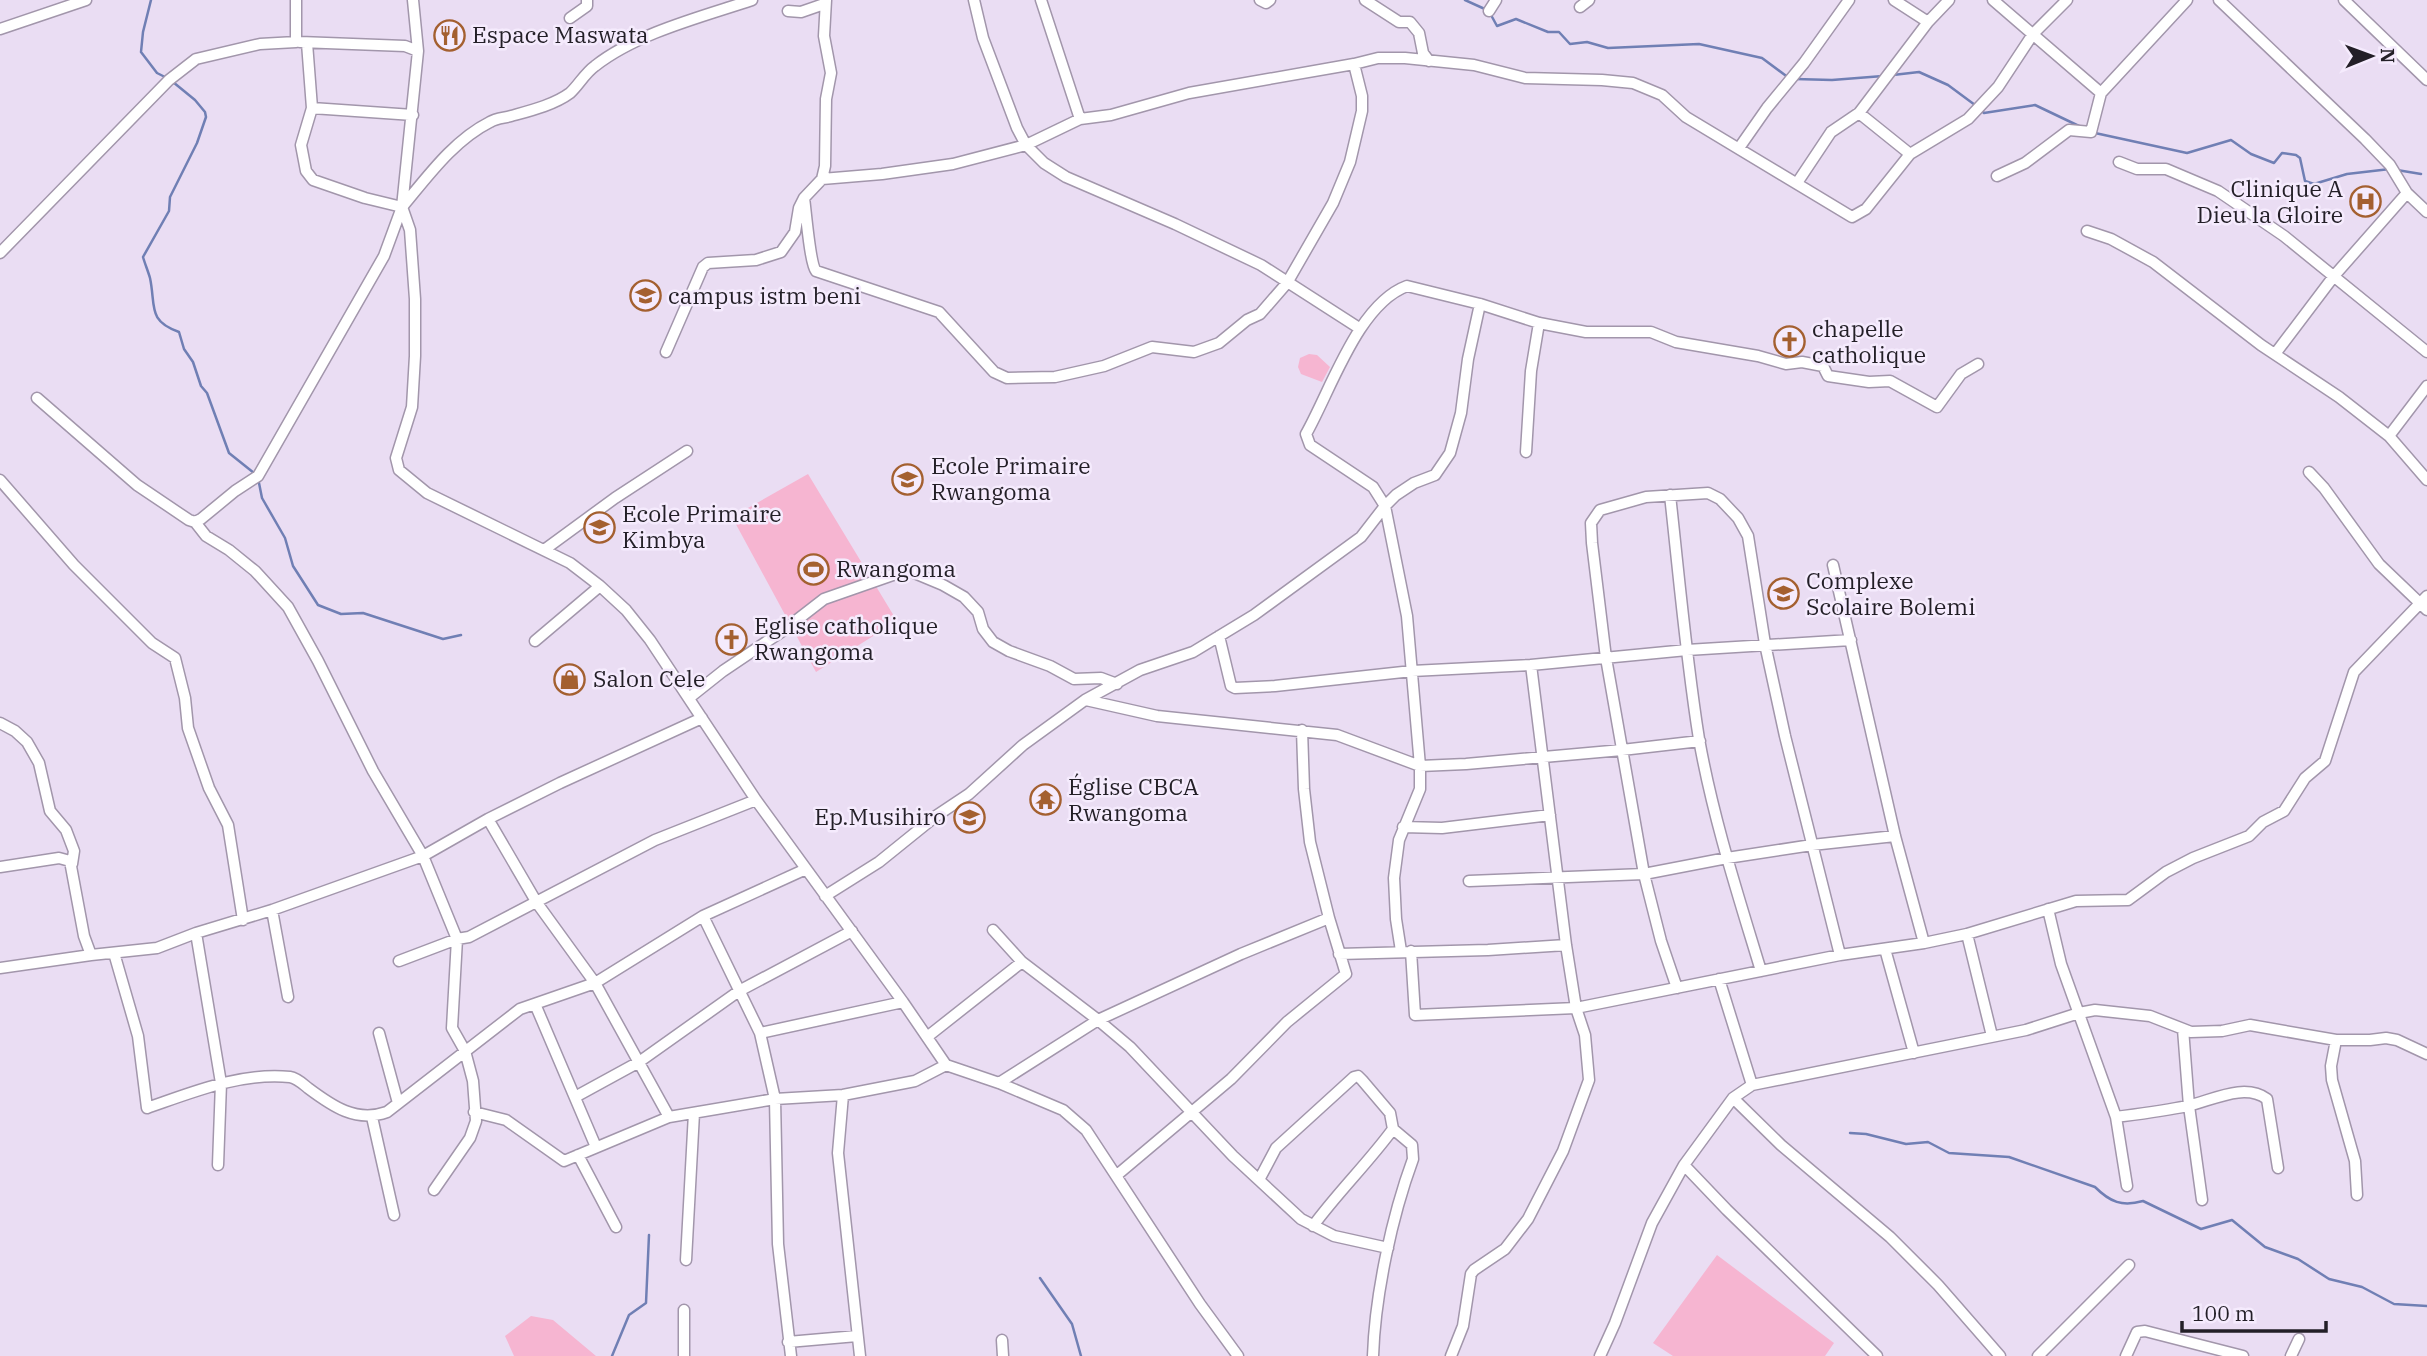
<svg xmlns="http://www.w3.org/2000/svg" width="2427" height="1356" font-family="'IBM Plex Serif',serif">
	<rect width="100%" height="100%" fill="#eaddf3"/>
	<path fill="#f6b5d1" d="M1309,354L1317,355L1330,367L1322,382L1301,374L1298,367L1300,358Z
		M808,474L897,621L816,672L732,517Z
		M1717,1255L1834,1343L1825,1356H1673L1653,1343Z
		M531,1316L553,1320L596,1356H514L505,1336Z"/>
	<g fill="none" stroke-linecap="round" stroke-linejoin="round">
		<path stroke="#707fb4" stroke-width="2.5" d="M151,0L143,32L141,52L157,73L167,78
			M1465,0L1487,10
			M1491,15L1497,26L1516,19L1548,32H1559L1570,44L1587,42L1608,48L1699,44L1762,58L1789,78
			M1893,75L1919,72L1948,85L1975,105
			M1795,79L1832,80L1883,76
			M173,82L195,100L205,112L206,117L197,143L170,197L169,211L143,257C145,264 148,271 150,278C156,306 147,321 179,332L184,349L193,362L201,386L207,393L229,453L254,473
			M1980,109L1984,113L2035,105L2079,126
			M2095,133L2187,153L2231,140L2251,154L2274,163L2282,153L2296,155L2300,158L2305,181L2314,184L2347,174L2390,169
			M2397,170L2421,174
			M258,478L262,498L285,538L293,566L318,605L341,614L363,613L443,639L461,635
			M1850,1133L1866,1134L1906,1144L1928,1142L1949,1153L2009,1157L2095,1187C2110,1202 2122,1207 2143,1201L2201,1229L2232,1220L2265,1247L2298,1259L2329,1279L2362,1287L2394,1304L2427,1306
			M1040,1278L1072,1324L1081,1356
			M612,1356L629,1315L646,1303L649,1235"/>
		<defs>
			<path id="minor" d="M974,0L983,38L1017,128L1026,145L1044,163L1066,177L1175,224L1261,265L1359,328
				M1260,0L1266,3L1270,0
				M1365,0L1399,22H1410L1419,33L1423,53L1429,61
				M1894,0L1928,22
				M1993,0L2101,93
				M2219,0L2365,139L2390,165L2407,193L2427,212
				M2344,0L2427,80
				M1580,7L1589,0
				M788,11L801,12L824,4
				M1489,11L1496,0
				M570,18L587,6V0
				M0,29L86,0
				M300,42L405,46L418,51
				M307,43L312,108L301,145L306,171L313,180L365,198L402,207
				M312,108L413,115
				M1859,113L1910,154
				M1080,119L1111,115L1189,93L1354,64L1378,58H1405L1474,65L1525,78L1602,80L1633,83L1662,95L1686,117L1852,217L1866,209L1910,154L1968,119L1998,87L2033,34L2067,0
				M1739,148L1767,108L1804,63L1849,0
				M2119,162L2137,169H2166L2218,191L2284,236L2427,352
				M1997,176L2025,163L2069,130L2091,132L2101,93L2187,0
				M822,179L882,174L953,164L1026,145L1080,119L1041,0
				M1797,183L1831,132L1859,113L1928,22L1949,0
				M804,198C806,212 810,264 816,271L939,312L994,372L1007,378L1055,377L1104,366L1152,347L1194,352L1219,343L1247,320L1260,314L1287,283L1333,203L1350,162L1362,111V96L1354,64
				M403,206C428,176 454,140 490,122C496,118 504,118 511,116C529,111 554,105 570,93C578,86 585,73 595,66C637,33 701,17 752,0
				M402,207L410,230L415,299V356L412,407L396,458L399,470L427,493L570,563L600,586L626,610L650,640L756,800L903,1002L946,1065L999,1083L1063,1110L1086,1130L1200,1304L1238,1356
				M2087,231L2111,239L2153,262L2261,345L2339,397L2389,436L2427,480
				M0,253L169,80L196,59L260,44L296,42V0
				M666,352L703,267L708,263L756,260L781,252L795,232L799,208L804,198L822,179L825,166L826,99L831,73L824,36L826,0
				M2275,354L2334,276L2407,193
				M37,398L137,485L189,520L195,522L206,536L229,550L255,571L288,607L318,661L373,771L423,856L457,939L452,1028L465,1051L473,1081L476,1121L470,1138L434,1190
				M2389,436L2427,386
				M1526,452L1531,371L1539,323
				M2309,472L2324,488L2379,564L2427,610
				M0,480L74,565L152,643L175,658L185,698L188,728L209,788L228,825L243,920
				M1670,495C1679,576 1686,658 1699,739C1713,818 1738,895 1761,971
				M195,522L201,519L235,491L258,476L384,256L402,207L418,51L413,0
				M544,550L615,498L687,451
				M1833,565L1895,836L1924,943
				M1219,636L1231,686L1235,688L1275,686L1412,671L1531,665L1687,650L1851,640
				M535,641L600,586
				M689,698L723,671L784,630L824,599L907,570L943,585L964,597L978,612L983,629L993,642L1009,651L1050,666L1074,679L1101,678L1117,684
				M1086,700L1157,716L1337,735L1420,766L1466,764L1622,750L1700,741
				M0,723L15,731L27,742L39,763L50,811L66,830L74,851L72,864
				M1302,730L1304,789L1310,842L1329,918
				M488,819L537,903L595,983L669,1117
				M1403,827L1442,828L1550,815
				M0,867L59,858L70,861L84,936L91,955
				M1469,881L1644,874L1727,858L1812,845L1895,836
				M825,896L879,862L936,816L969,794L1023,745L1085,700L1140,670L1193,652L1254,615L1361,537L1385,506L1373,487L1310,445L1306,434C1331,390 1358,304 1407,286L1480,304L1539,323L1586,332H1651L1676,342L1758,356L1786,364L1802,362L1823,366L1828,376L1869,382L1890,381L1937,407L1961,374L1978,364
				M2048,909L2061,964L2116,1117L2127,1186
				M272,910L288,997
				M703,916L760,1033L775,1099L778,1244L791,1356
				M993,930L1022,962L1098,1020L1130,1047L1233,1156L1301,1219L1334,1236L1388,1248
				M196,933L221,1083L218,1165
				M1967,934L1992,1036
				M1885,949L1914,1053
				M1401,951L1396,919L1394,878L1399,840L1420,789V766L1407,616L1385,506L1396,495L1414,483L1435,475L1450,453L1461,413L1468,359L1480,304
				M1411,951L1415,1015L1576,1008L1840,955L1924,943L1967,934L2076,901L2128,900L2166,872L2193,858L2249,836L2263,822L2284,811L2305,778L2325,761L2354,672L2427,596
				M114,953L138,1036L147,1108C193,1092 241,1072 290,1077C297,1078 303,1084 308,1088C332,1106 356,1123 387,1112L520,1009L595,983L703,916L806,869
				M1339,954L1488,950L1566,945
				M399,961L457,939L469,937L655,840L756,800
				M0,968L91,955L157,948L196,933L272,910L423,856L488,819L560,783L702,718
				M1719,979L1752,1085
				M1677,988L1661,941L1644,874L1606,658L1592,543L1591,523L1600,510L1646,497L1708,493L1720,499L1738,518L1748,536L1765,644L1785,736L1840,955
				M535,1004L596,1147
				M2183,1029L2189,1106L2202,1200
				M379,1033L398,1103
				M760,1033L903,1002
				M927,1037L1022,962
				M2336,1040L2331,1066L2332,1080L2355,1161L2357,1195
				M999,1083L1098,1020L1241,954L1329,918L1346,974L1287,1022L1231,1079L1117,1175
				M843,1095L838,1153L860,1356
				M575,1097L639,1062L739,991L852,931
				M1733,1098L1781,1145L1890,1237L1938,1285L2000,1356
				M474,1112L506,1120L564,1161L669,1117L775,1099L843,1095L915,1081L946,1065
				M372,1117L394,1215
				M2116,1117C2139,1114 2164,1111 2187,1106C2211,1101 2244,1082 2267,1099L2278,1168
				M578,1155L616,1227
				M1684,1165L1727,1210L1877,1356
				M1259,1180L1276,1148L1354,1077L1358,1076L1362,1080L1390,1113L1393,1129L1412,1145L1413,1159C1392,1216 1375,1295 1373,1356
				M1313,1226C1338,1192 1368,1163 1393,1129
				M686,1260L694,1113
				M684,1310V1356
				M1002,1340L1003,1356
				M788,1342L857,1336
				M1451,1356L1463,1326L1471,1274L1474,1270L1505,1249L1528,1219L1563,1151L1589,1080L1585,1035L1576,1008L1566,945L1531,665
				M1600,1356L1615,1323L1652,1223L1684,1165L1733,1098L1752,1085L2026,1030L2079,1013L2095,1010L2150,1016L2191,1032L2222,1031L2250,1025L2336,1040H2370L2386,1038L2397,1040L2427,1054
				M2038,1356L2129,1265
				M2126,1356L2137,1332L2145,1331L2243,1356
				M2291,1356L2299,1339"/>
		</defs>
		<use href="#minor" stroke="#a296ab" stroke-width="13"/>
		<use href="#minor" stroke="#fff" stroke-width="10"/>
	</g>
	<defs>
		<symbol id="restaurant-ring" viewBox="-11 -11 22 22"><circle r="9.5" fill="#f5ebfd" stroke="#a46030" stroke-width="1.5"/><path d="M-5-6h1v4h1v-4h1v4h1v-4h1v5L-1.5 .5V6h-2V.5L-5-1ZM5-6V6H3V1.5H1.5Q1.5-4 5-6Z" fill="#a46030"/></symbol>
		<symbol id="hospital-ring" viewBox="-11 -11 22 22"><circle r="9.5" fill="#f5ebfd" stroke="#a46030" stroke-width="1.5"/><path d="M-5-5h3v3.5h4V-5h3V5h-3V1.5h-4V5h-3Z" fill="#a46030"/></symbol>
		<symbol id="university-ring" viewBox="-11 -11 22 22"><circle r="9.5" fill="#f5ebfd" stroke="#a46030" stroke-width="1.5"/><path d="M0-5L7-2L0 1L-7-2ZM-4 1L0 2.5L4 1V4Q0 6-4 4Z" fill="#a46030"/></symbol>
		<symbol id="church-ring" viewBox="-11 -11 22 22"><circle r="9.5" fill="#f5ebfd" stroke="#a46030" stroke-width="1.5"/><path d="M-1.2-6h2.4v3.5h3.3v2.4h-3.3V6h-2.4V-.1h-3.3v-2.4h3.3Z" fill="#a46030"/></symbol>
		<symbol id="school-ring" viewBox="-11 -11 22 22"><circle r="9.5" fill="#f5ebfd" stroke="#a46030" stroke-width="1.5"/><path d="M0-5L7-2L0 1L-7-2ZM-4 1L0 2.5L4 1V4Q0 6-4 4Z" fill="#a46030"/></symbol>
		<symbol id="stadium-ring" viewBox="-11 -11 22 22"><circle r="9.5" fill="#f5ebfd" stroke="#a46030" stroke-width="1.5"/><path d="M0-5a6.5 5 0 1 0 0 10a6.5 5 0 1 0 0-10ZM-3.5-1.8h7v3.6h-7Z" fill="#a46030"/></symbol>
		<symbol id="shop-ring" viewBox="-11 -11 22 22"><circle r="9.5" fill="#f5ebfd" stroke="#a46030" stroke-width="1.5"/><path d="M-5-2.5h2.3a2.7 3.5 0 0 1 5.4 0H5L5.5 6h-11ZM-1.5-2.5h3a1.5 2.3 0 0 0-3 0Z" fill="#a46030"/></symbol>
		<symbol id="temple-ring" viewBox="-11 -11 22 22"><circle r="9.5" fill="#f5ebfd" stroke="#a46030" stroke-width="1.5"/><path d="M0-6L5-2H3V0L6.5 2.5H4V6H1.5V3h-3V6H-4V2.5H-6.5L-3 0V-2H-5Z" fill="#a46030"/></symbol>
	</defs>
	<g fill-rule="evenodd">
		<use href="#restaurant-ring" x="432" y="18" width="35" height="35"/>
		<use href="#hospital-ring" x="2348" y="184" width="35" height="35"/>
		<use href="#university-ring" x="628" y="278" width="35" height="35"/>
		<use href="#church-ring" x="1772" y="324" width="35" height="35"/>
		<use href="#school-ring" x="890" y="462" width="35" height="35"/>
		<use href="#school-ring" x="582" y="510" width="35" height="35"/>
		<use href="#stadium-ring" x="796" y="552" width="35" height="35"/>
		<use href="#school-ring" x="1766" y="576" width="35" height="35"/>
		<use href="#church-ring" x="714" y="622" width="35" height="35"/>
		<use href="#shop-ring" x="552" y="662" width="35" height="35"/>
		<use href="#temple-ring" x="1028" y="782" width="35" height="35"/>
		<use href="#school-ring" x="952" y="800" width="35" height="35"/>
	</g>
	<g text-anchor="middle" stroke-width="5" stroke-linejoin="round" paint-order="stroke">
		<g font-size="23" fill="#231f27" stroke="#f5ebfd" text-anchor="start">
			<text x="472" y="43">Espace Maswata</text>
			<text x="2343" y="197" text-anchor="end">Clinique A<tspan x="2343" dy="26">Dieu la Gloire</tspan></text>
			<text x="668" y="304">campus istm beni</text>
			<text x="1812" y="337">chapelle<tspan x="1812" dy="26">catholique</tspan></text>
			<text x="931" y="474">Ecole Primaire<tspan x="931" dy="26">Rwangoma</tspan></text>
			<text x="622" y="522">Ecole Primaire<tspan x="622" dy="26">Kimbya</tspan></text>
			<text x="836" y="577">Rwangoma</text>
			<text x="1806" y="589">Complexe<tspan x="1806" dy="26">Scolaire Bolemi</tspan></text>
			<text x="754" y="634">Eglise catholique<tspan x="754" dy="26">Rwangoma</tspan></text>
			<text x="593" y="687">Salon Cele</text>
			<text x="1068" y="795">Église CBCA<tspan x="1068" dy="26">Rwangoma</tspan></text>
			<text x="946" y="825" text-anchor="end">Ep.Musihiro</text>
		</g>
	</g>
	<g transform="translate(2371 56) rotate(89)" stroke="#f5ebfd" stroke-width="5" paint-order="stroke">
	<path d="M0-5L12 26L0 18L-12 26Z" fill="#231f27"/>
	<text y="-10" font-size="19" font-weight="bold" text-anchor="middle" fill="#231f27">N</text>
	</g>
	<path d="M2182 1321v10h144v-10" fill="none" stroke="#231f27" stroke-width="3.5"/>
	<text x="2192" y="1321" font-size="21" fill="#231f27" stroke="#f5ebfd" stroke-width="5" paint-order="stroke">100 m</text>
</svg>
